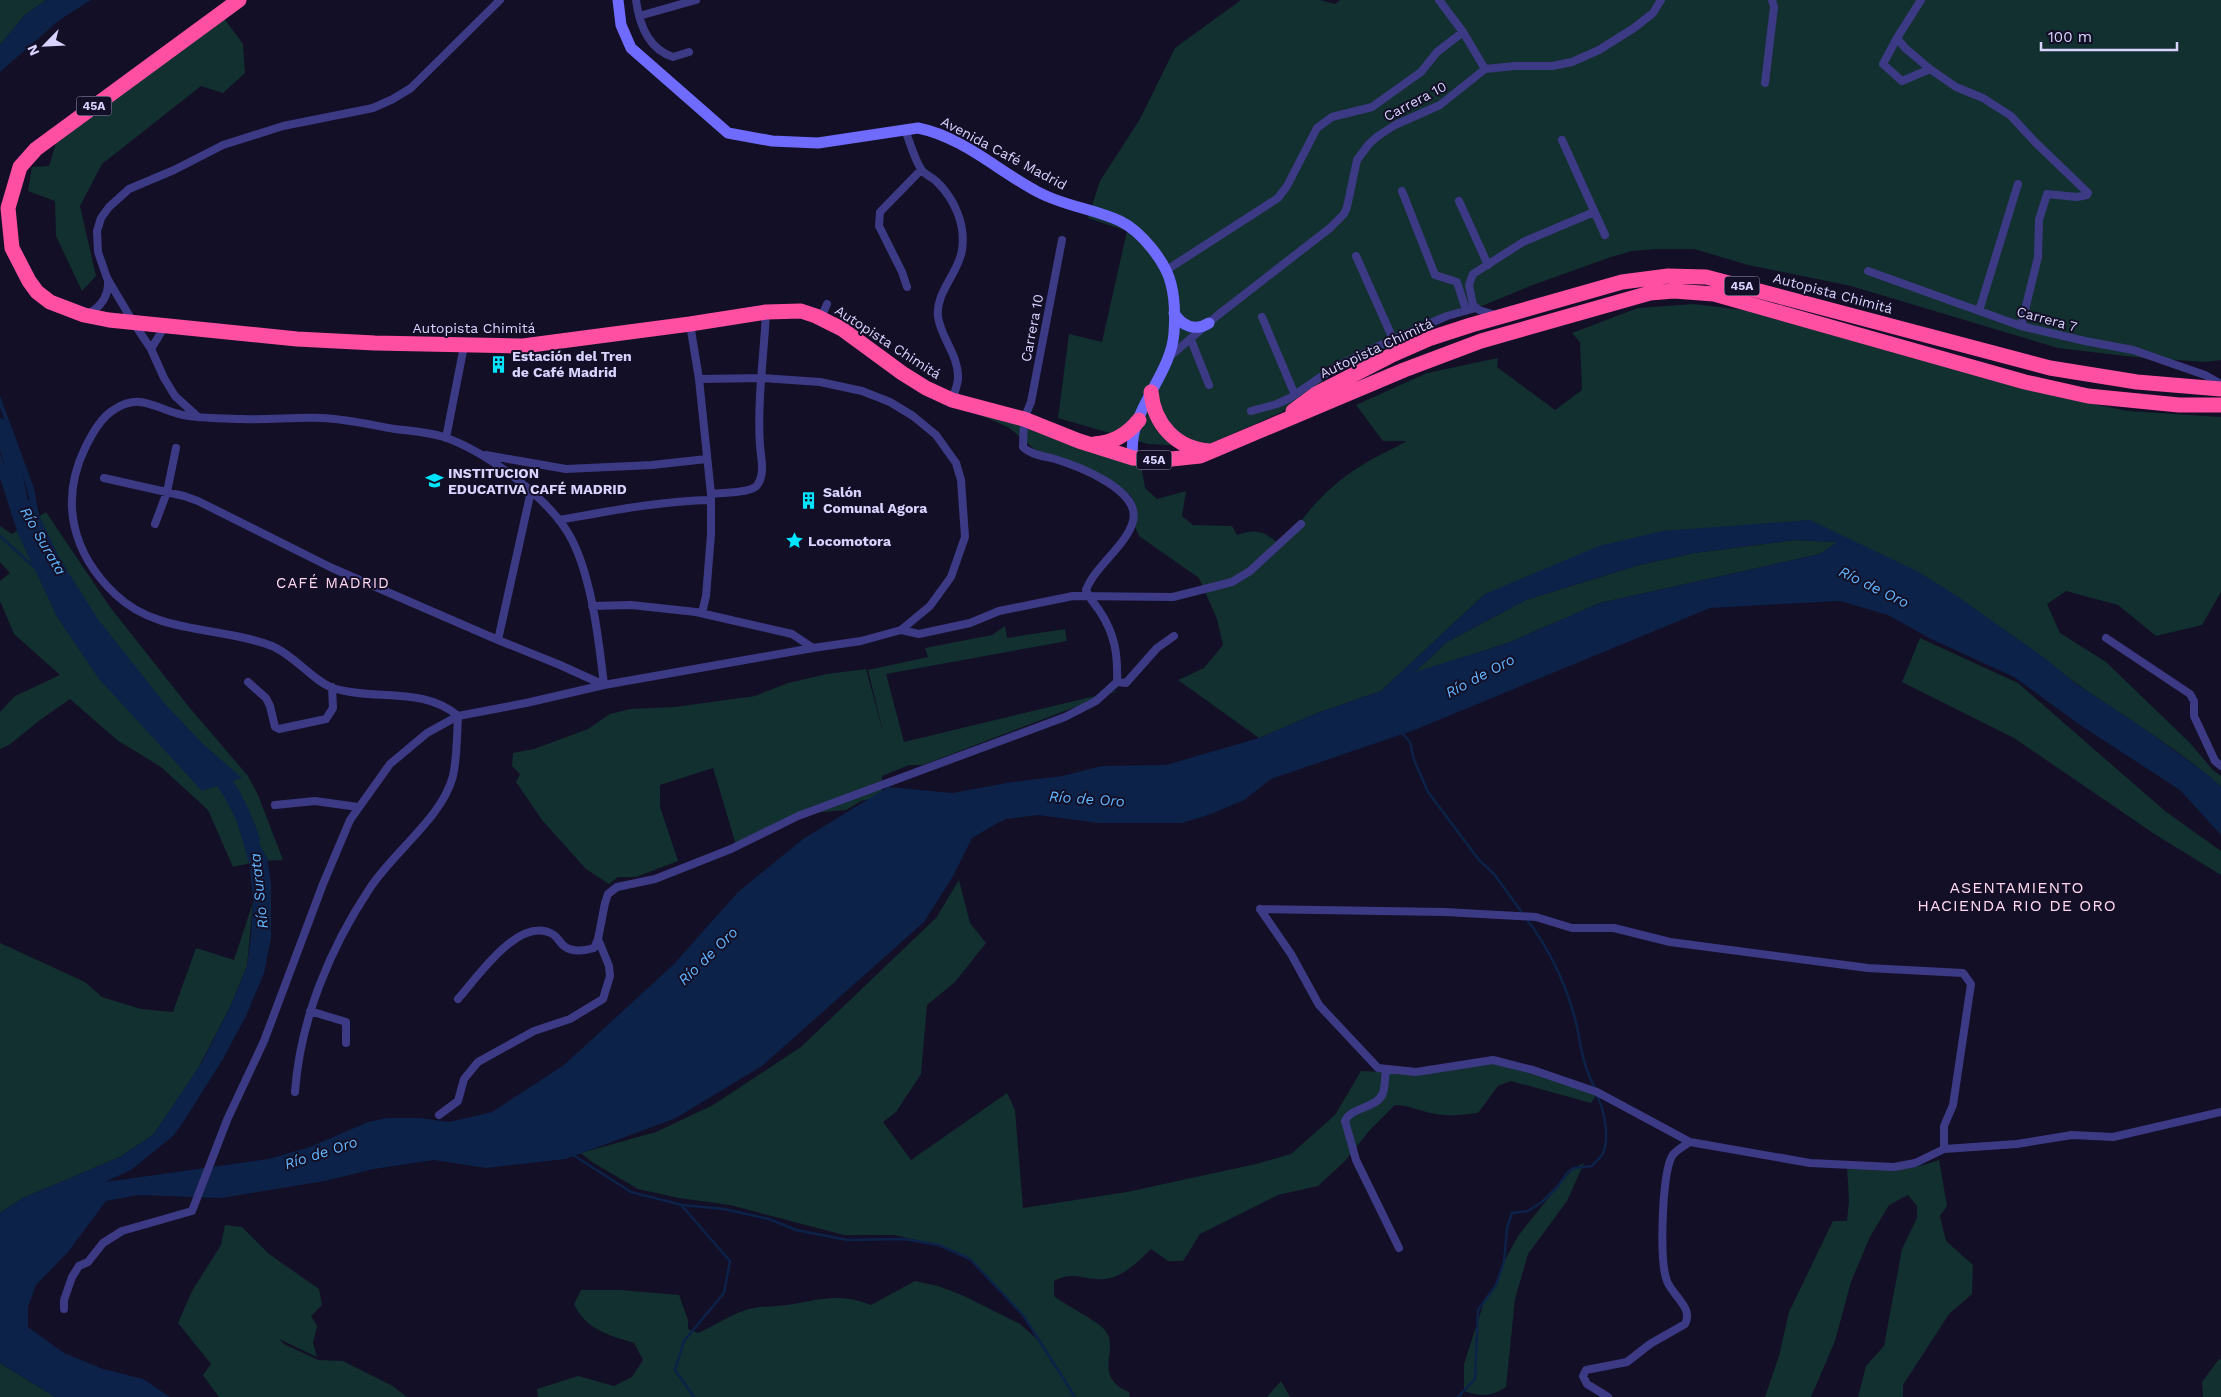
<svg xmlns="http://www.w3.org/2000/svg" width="2221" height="1397" font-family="'Work Sans',sans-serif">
	<rect width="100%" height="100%" fill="#130f26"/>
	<path fill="#12302f" d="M0,0H46L25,15L0,45Z
		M1241,0H1320L1335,4L1340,0H2221V360L2206,362L2134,357L2058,348L1851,286L1748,265L1694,249H1657L1632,251L1611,257L1530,286L1443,322L1338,370L1282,412L1202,447L1148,444L1058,418L1069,334L1102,342L1127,231L1088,218L1100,181L1140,119L1175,48Z
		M223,17L243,44L245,73L223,93L201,86L102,164L80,206L96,276L82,291L56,236L55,201L28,191L32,167L49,166L58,137Z
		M1694,304L1743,310L2055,396L2128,411L2221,417V592L2202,625L2156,636L2118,605L2066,591L2047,604L2060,633L2106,662L2190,743L2213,770L2221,776V787C2177,747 2124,718 2076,683C2051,666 2028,645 2002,629C1941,590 1873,556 1810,520L1485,594L1381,691L1320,712L1259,738L1178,680L1204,668L1223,645L1217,619L1199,578L1139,536L1134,524L1136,507L1131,496L1122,489L1057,463L1038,452L1008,427L953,404L1141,464L1145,488L1157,499L1186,491L1182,516L1193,525L1232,526L1237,535C1259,527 1265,533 1282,546C1302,518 1324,490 1353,471C1370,459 1389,451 1407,441H1383L1356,405L1427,373L1498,358L1497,367L1555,410L1582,390L1580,342L1572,333L1638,308Z
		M46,512L110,607L189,707L248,776L258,795L283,860L259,861L233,867L208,810L161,767L117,740L70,699L40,720L9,745L0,749V712L15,696L60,675L14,634L0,601V581L10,573L0,562V526L12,534Z
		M1796,540L1838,542L1820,554L1600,603L1508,643L1414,673L1447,642L1526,600L1639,565L1694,553Z
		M1005,626L1007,638L1065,629L1067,641L886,674L904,742L1120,690L923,765H909L882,776V796L861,801L846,810L800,814L736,845L713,768L660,785V807L678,861L636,877H618L609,884L586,869L542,820L516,782L520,774L512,766L513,753L534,749L588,729L610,714L631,709L675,707L755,696L788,683L827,674L866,669L884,736L868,670L928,657L925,648L992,635Z
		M1920,638L2018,683L2165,811L2221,851V875L2156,835L2014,738L1902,682Z
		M959,880L970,923L986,943L955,982L927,1005L921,1074L896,1112L883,1122L911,1160L1007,1093L1015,1110L1023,1208L1127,1192L1256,1164L1291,1154L1335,1115L1361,1071L1415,1073L1492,1063L1531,1073L1596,1095L1591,1103L1511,1081L1498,1086L1478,1113C1462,1115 1447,1117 1430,1113C1418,1110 1408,1105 1395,1105L1369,1131L1345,1161L1318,1186L1278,1195L1200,1234L1183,1261H1168L1151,1249C1139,1261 1122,1278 1104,1279C1084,1281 1076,1270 1054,1281V1296C1067,1306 1094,1319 1104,1329C1122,1348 1090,1375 1129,1392L1130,1397H538L537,1389L578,1376L614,1386L632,1377L643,1360L634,1343C609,1335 586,1330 574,1304L581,1290H620L679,1295L688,1320V1329L698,1333C714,1326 729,1315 746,1310C756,1306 766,1307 777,1306C813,1303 834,1290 871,1305L915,1281L938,1286L962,1295L1020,1324L1039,1341L1023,1315L970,1259L939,1245L894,1235H844L730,1205L679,1198L638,1189L592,1162L581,1153L656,1132L713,1105L801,1047L936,918Z
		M253,902L247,966L230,1007L193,1078L153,1135L120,1157L23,1198L0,1213V943L85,982L102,997L141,1009L173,1012L196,948L234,960Z
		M1939,1160L1947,1206L1940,1216L1946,1241L1973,1265L1972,1294L1949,1314L1903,1385V1397H1858L1866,1366L1884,1346L1902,1249L1917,1218V1206L1908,1195L1889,1205L1870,1237L1851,1282L1835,1341L1811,1397H1765L1779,1356L1789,1312L1833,1221H1847L1849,1201L1847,1166C1881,1171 1906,1172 1939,1160Z
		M1584,1163L1567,1201L1528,1254L1515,1299L1506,1387C1490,1397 1482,1397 1464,1391V1364L1484,1302L1496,1285L1504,1262L1518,1236L1558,1186L1574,1168Z
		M225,1225L242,1227L269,1254L319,1289L322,1305L311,1316L317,1326L313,1343L317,1357L279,1339L284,1344L318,1360L343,1361L391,1385L407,1397H219L203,1375L211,1364L178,1323L192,1291L221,1245Z
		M2219,1359L2221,1360V1397H2203L2202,1382Z
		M0,1363L55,1397H0Z
		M1281,1381L1290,1397H1267Z"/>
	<path fill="#0c2248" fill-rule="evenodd" d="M46,0H91L58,21L0,72V45L25,15Z
		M0,396L34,488L39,515L59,557L97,618L166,705L203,744L242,778L227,783L267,858L271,883V938L264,973L246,1016L223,1059L182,1124L173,1136L131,1170L105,1182L269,1159L310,1147L368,1122L387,1118H420L449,1122L492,1112L564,1065L673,965L738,892L803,839L888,787L953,793L1006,783L1062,776L1102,766L1166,765L1259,738L1320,712L1381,691L1485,594L1599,546L1662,531L1810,520L1917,571L1957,596L2046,659L2075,683L2136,723L2207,774L2221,787V835L2180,790L2080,725L2014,677L1931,639L1888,615L1840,601L1710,608L1417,729L1271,779L1244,800L1211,814L1182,823H1099L1038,815L1006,819L996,824L972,838L952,878L924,922L762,1066L676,1118L566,1159L486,1168L434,1160L374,1169L325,1181L221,1198L139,1195L106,1201L68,1252L36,1285L28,1307V1327L64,1353L103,1369L143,1379L170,1397H55L0,1363V1213L23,1198L120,1157L153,1135L202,1062L230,1007L247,966L251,936L253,902L250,867L226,783L202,791L99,679L57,617L18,534L0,478V454L17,495L30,500L10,432L0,408ZM1796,540L1837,542L1820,554L1600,603L1508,643L1415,672L1447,642L1526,600L1639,565L1694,553Z"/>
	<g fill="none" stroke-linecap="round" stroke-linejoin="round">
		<path stroke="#0c2248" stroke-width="2.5" d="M0,536L34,567
			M1401,732L1410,742L1414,760L1428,792L1479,860L1494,874L1523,914
			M1526,918C1550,950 1568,988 1577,1027C1582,1052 1583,1066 1596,1090
			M573,1155L631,1192L682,1205L724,1209L769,1219L796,1230L847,1240L904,1239L939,1245L970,1259L1023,1315L1075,1397
			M682,1206L730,1261L724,1293L684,1341L675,1370L694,1397
			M1458,1397L1475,1379L1478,1310L1496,1285L1504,1262L1507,1228L1512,1213L1528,1211L1542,1202L1558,1186L1568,1172L1574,1168L1592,1166C1595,1162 1601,1158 1603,1153C1610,1137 1604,1108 1596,1094"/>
		<path stroke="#0c2248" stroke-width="16" d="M0,426L12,462L21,507L27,516
			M212,766C231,788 243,812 252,840"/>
		<path stroke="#3d3a85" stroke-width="8" d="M636,0C639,23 648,49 673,57L689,52
			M1439,0L1463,32L1485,69
			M1921,0L1897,38L1883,64L1902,81L1930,69
			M639,16L696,0
			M1897,38L1905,48L1930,69L1956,87L1983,98L2011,116L2035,142L2088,193L2087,195L2077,197L2047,194L2039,220L2038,257L2021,326
			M1765,83L1774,7L1772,0
			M905,130C910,142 914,158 921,169C924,174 931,177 936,181C954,198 966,224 962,250C959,273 935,292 938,317C941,338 959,356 958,378C958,385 954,393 952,400
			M1562,140L1605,235
			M1402,191L1435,275L1457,282L1466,310
			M1459,201L1488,265
			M1062,240L1031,402L1024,419L1023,447C1031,455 1044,456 1055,459C1078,466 1141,490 1133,521C1127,545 1095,566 1086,590C1089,598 1094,603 1099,610C1115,634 1118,654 1117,682
			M1356,256L1393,339
			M1165,271L1278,198L1287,186L1317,128L1332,117L1372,107L1421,72L1437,52L1463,32
			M1868,271L2021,326L2085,341L2133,350L2205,375L2221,384
			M907,287L902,272L879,226L880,212L921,170
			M1979,311L2018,184
			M87,314C101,308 109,295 108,280
			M1495,315L1479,310L1473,305L1469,285L1473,274L1523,242L1594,212
			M1262,317L1295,395
			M821,318L827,304
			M690,324L699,379L711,494V534L706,596L702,613
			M1191,340L1209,385
			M151,349L165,326
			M1168,358L1218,315L1330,228L1344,214L1347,207L1357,160L1369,144L1378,136L1395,125L1440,105L1485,69L1515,66H1552L1572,62L1599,50L1634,28L1653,13L1661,0
			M1251,411L1277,404L1290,398L1335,367L1387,342L1447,316L1476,308
			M198,417L175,396L164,378L151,349L133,322L107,278L98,252L97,231L101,218L109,207L129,189L174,170L223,145L283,126L373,108L393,99L411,88L500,0
			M446,438L464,346
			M486,455L566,469L652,465L707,459
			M104,478L184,496L198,501L332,568L498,640L560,665L604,685
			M711,494C723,492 753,494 758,484C765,473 761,458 760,446C757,401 764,356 766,312
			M559,520C610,511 660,501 711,500
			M155,524L167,492L176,448
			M592,606L631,605L696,612L792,634L813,648
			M901,630L919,634L970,623L999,611L1073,596L1173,597L1232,582L1250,571L1301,524
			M2106,638L2190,694L2194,701V716L2215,761L2221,766
			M498,640L531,491
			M248,682L266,698L270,706L275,727L279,729L326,719L333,708L332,687
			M458,716C423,686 374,701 333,688C313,681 294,655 272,646C221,626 157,635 115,594C73,554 59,502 85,448C92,434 101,417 115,409C140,393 155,408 179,414C195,419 224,418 241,419C268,420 295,417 322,418C347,419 371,425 395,429C412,431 428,432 444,437C487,452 552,500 572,540C592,579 599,642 604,685
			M275,805L315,801L358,807
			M1260,909L1291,954L1319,1005L1378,1068L1416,1072L1493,1060L1533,1070L1597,1092L1690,1142L1810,1163L1894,1167L1915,1163L1944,1149L2017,1144L2072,1135L2113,1137L2221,1112
			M1260,909L1445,912L1536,917L1572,928H1614L1670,942L1868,968L1963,973L1971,984L1953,1105L1944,1126V1149
			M458,999C477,978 520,913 554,935C558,938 560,943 564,946C573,953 584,951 594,948L598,939L605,903L608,894L617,887L655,879L731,849L798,816L1065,717L1096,701L1117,682L1126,683L1157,648L1174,636
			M310,1011L346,1022V1043
			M1386,1069C1385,1077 1385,1086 1383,1093C1377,1109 1352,1106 1345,1121L1356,1160L1399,1248
			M295,1092C300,1020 330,948 370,888C394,851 442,818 453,776C457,758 457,735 458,716
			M439,1115L458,1101L464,1079L478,1062L534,1031L570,1019L603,999L610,976L609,966L598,939
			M64,1309V1300L72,1277L79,1266L88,1262L103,1243L122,1231L192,1211L227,1120L264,1041L323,884L350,820L390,764L427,733L458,716L526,703L604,685L813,648L861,641L901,630L930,606L951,577L965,537L961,480L956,463L936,435L913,416L890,402L862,391L820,382L762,378L699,379
			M1608,1397L1587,1384L1583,1376L1586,1370L1627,1362L1650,1344L1685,1324C1694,1308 1672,1295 1667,1281C1659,1261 1662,1175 1672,1156C1676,1150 1684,1146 1690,1142"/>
		<path stroke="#6f6bff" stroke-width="11" d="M618,0L621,25L631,48L728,133L772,141L818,143L918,128C963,137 998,171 1038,192C1064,206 1094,209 1120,221C1141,231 1166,262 1171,284C1175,299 1175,318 1174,333C1171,377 1126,412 1133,458
			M1174,313C1182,326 1195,332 1209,323"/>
		<path stroke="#ff4fa3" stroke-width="15" d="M239,0L36,149L20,167L8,208L12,248L29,281L37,292L50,302L84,315L109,320L297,339L375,343L523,346L690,324L766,312L801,311L816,316L842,329L902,373L926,388L952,400L1024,419L1079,441L1133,458L1162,460L1200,456L1404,370L1481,341L1650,293L1674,291L1714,294L2025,382L2088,396L2179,405H2221
			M1151,392C1154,424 1176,449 1210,451
			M1293,411L1316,394L1390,356L1431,338L1471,325L1622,282L1668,276L1706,277L2050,368L2137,382L2221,389
			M1094,444C1113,443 1127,435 1139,420"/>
	</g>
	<defs>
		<symbol id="building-bare" viewBox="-9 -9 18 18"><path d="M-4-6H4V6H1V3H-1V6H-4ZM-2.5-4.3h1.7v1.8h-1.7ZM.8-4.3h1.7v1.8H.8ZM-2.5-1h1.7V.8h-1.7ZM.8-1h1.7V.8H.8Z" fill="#00e5ff" stroke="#130f26" stroke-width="2.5" paint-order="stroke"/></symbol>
		<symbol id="school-bare" viewBox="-9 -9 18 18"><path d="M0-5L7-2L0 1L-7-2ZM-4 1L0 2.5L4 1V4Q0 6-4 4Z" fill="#00e5ff" stroke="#130f26" stroke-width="2.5" paint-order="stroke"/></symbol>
		<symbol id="sight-bare" viewBox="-9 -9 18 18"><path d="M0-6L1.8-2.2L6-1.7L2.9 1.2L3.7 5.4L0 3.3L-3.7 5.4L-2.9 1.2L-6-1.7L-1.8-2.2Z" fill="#00e5ff" stroke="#130f26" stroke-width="2.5" paint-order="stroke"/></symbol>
	</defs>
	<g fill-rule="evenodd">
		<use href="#building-bare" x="486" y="352" width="25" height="25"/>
		<use href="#school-bare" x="422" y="468" width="25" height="25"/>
		<use href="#building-bare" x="796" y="488" width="25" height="25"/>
		<use href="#sight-bare" x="782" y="528" width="25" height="25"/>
	</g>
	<g text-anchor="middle" stroke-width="4" stroke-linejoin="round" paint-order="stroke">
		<g fill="#130f26" stroke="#9e99be" stroke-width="1">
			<rect x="76.5" y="96.5" width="35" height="19" rx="4"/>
			<rect x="1724.5" y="276.5" width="35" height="19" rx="4"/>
			<rect x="1136.5" y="450.5" width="35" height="19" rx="4"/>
		</g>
		<g font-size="12" font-weight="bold" fill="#d9d4ff">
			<text x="94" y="110">45A</text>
			<text x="1742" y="290">45A</text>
			<text x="1154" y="464">45A</text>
		</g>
		<g font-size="14" fill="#d9d4ff" stroke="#130f26">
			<text transform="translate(1415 101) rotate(-28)" y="5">Carrera 10</text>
			<text transform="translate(1004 153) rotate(28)" y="5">Avenida Café Madrid</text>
			<text transform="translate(1833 293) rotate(15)" y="5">Autopista Chimitá</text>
			<text transform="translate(2047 319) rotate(15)" y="5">Carrera 7</text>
			<text x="474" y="333">Autopista Chimitá</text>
			<text transform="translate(1032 328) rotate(-79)" y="5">Carrera 10</text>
			<text transform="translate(888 342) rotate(33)" y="5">Autopista Chimitá</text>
			<text transform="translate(1376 348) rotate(-25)" y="5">Autopista Chimitá</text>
		</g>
		<g font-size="14" font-weight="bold" fill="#d9d4ff" stroke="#130f26" text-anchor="start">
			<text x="512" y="361">Estación del Tren<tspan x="512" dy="16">de Café Madrid</tspan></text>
			<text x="448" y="478">INSTITUCION<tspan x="448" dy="16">EDUCATIVA CAFÉ MADRID</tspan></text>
			<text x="823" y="497">Salón<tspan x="823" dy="16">Comunal Agora</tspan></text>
			<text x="808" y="546">Locomotora</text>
		</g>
		<g font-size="15" font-style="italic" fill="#62b6ff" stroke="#130f26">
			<text transform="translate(43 541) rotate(60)" y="5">Río Surata</text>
			<text transform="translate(1874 587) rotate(26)" y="5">Río de Oro</text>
			<text transform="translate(1480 676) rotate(-28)" y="5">Río de Oro</text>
			<text transform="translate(1087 799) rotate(4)" y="5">Río de Oro</text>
			<text transform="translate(259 891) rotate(-96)" y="5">Río Surata</text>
			<text transform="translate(708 956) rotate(-44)" y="5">Río de Oro</text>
			<text transform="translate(321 1153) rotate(-18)" y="5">Río de Oro</text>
		</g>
		<g font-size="15" letter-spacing="1" fill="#ffd6f0" stroke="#130f26">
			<text x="333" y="588">CAFÉ MADRID</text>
		</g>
		<g font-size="16" letter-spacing="1" fill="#ffd6f0" stroke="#130f26">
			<text x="2017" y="893">ASENTAMIENTO<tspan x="2017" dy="18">HACIENDA RIO DE ORO</tspan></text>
		</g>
	</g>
	<g transform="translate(45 45) rotate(246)" stroke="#130f26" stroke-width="4" paint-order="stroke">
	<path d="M0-4L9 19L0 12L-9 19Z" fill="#d9d4ff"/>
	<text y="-8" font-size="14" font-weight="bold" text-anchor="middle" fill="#d9d4ff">N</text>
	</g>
	<path d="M2041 42v8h136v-8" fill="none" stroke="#d9d4ff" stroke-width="2.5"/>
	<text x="2048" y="42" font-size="15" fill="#d9d4ff" stroke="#130f26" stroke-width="4" paint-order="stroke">100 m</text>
</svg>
